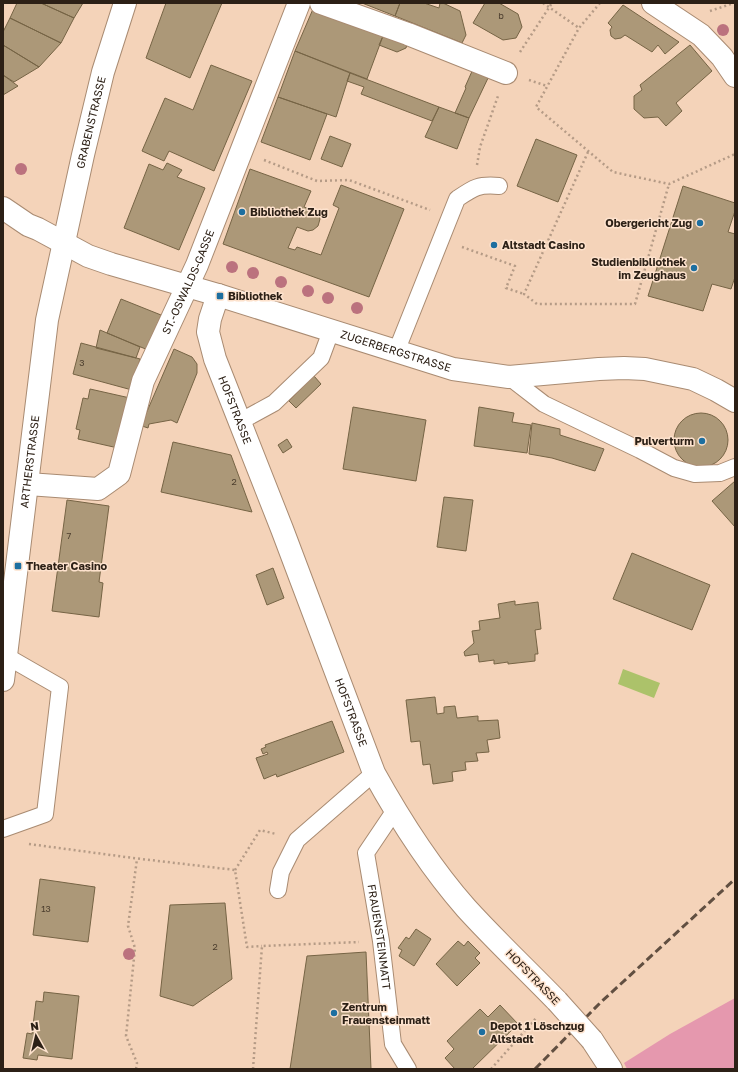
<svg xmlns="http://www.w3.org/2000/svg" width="738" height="1072" font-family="'Golos Text',sans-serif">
	<rect width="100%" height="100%" fill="#f4d3b9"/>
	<path fill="#e598ae" d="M735,998V1069H627L624,1063L670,1034Z"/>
	<path fill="#acc26a" d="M623,669L660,683L654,698L618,684Z"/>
	<path fill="#ac9878" stroke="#766445" d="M17,3H41L74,18L61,43L10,18Z
		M41,3H83L74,18Z
		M166,3H222L190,78L146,58Z
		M362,3H400L395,16Z
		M400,3H424L439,8L440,3H443L460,11L466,35L462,43L395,16Z
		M485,3H499L518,14L522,27L516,38L503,40L473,23Z
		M623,5L679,42L665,54L658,45L652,52L625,35L621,38L615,39L611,36L610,30L612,27L608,23Z
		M313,9L383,36L367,79L295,51Z
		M10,18L61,43L39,67L3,45V32Z
		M383,36L409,38L406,48L397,52L379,45Z
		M3,45L39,67L14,82L3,75Z
		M690,45L712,71L676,103L682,111L666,126L658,117L644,118L634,109V96L642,90L640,85Z
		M295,51L350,73L336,117L278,97Z
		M211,65L252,81L214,171L169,151L164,161L142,151L165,98L193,110Z
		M473,69L489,76L469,118L455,113L466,88L465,87Z
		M350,73L439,107L432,121L361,94L364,87L347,81Z
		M3,75L18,86L3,95Z
		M278,97L327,114L310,160L261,142Z
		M439,107L469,118L457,149L425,137Z
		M330,136L351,144L342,167L321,159Z
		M536,139L577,155L558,202L517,186Z
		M167,163L182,170L177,177L205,188L179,250L124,228L149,164L163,170Z
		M250,169L311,191L304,207L313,210L318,213L320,219L318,226L313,230L308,231L297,227L288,248L295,250L297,247L321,255L339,208L333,205L341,185L404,209L369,297L223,244Z
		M683,186L735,203V211L728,232L735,234V277L731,289L712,284L703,311L648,296Z
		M121,299L161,315L148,350L107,333Z
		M100,330L140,347L136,358L96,348Z
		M81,343L140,359L132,390L73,374Z
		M174,349L192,357L197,364V373L177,423L171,420L149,424L148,428L142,426L145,416Z
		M314,376L321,384L296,408L289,401Z
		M90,389L130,398L118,448L78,439L80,430L76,429L83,398L88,399Z
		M353,407L426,420L416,481L343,469Z
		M479,407L514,413L512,422L531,425L527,453L474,446Z
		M674 440a27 27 0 1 1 54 0a27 27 0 1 1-54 0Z
		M532,423L560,429V435L604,449L595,471L552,458L529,454Z
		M287,439L292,447L283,453L278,445Z
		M173,442L231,455L252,512L161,492Z
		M735,481V527L712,501Z
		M444,497L473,500L466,551L437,547Z
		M67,500L109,506L99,582L103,583L99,617L52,611Z
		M632,553L710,585L692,630L613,599Z
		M273,568L284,598L267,605L256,575Z
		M515,601V605L538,602L541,629L535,630L538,654H535V661L508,664V662L494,664V660L479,662L478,654L465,656L464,652L474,643L472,631L480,630L479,621L500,618L498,604Z
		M435,697L437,714L444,713V707L455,706L457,718L478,716V721L498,720L500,738L487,740L489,752L476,753L478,761L465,762L466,770L452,772L453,781L433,784L430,764L423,765L420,741L411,742L406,700Z
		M332,721L344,752L277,777L276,774L264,779L256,758L268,754L267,752L263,754L261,749L266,747L265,745Z
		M40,879L95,887L88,942L33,935Z
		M225,903L232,979L193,1006L160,996L170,905Z
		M416,929L431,939L414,966L399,956L402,950L398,948L406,937L409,939Z
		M458,941L464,946L468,941L480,953L475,958L480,963L457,986L436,964Z
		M366,952L371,1069H290L307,956Z
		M44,992L79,996L72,1059L38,1055L37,1060L23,1058L27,1033L32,1034L36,1001L43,1002Z
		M500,1005L518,1024L472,1069H455L445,1058L454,1049L447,1041L480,1009L488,1017Z"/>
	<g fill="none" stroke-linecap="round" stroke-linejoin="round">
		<defs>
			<g id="lane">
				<path d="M396,352L457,199C473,188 478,184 499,186"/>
				<path d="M509,377L544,404L640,450L674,468L695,474L720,473L735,467"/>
				<path d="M241,421L274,403L321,358L331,331"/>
				<path id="s1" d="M395,810L366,853L381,941L393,1044L408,1069"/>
				<path d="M3,829L45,814L60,687L6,656"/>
				<path d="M278,890L281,872L297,840L374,773"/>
			</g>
			<g id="street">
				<path d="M321,3L408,34L506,73"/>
				<path d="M653,3L701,35L722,57L735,76"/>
				<path id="s2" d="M3,208L28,225L38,229L88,256L111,264L218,295L453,369L509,377L599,369L624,368L645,369L693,379L716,390L735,401"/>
				<path id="s3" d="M218,295L210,319L208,332L215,359L282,529L374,773C400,820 430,867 466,908C495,940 527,970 557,1001"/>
				<path id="s4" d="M28,484L98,489L119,474L143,381L197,265L299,3"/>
				<path d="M592,1040L611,1069"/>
			</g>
			<g id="primary">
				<path id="s5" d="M3,680L47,320L83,155L103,72L125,3"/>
			</g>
		</defs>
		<use href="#lane" stroke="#a98b72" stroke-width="18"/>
		<use href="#street" stroke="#a98b72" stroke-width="24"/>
		<use href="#primary" stroke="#a98b72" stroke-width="24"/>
		<path stroke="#b59b86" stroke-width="2.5" stroke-dasharray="2 3" stroke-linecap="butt" d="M543,3L579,28
			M600,3L579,28L536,107L613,172L669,184L735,154
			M710,11L734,3
			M520,52L552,3
			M529,80L547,86
			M588,152L524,294L537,304H635L669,184
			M264,160L317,181L349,180L430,210
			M477,165L480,147L498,96
			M462,247L515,266L506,288L524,294
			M29,844L133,858L235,870L247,947L262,946
			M235,870L260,830L276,834
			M136,1069L137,1063L126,1036L135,948L128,926L137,859
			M253,1069L262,946L359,942
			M491,1069L537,1017"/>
		<use href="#lane" stroke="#fff" stroke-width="16"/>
		<use href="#street" stroke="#fff" stroke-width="22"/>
		<use href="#primary" stroke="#fff" stroke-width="22"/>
		<path stroke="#614f41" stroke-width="3" stroke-dasharray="8 4" stroke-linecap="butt" d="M535,1069L600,1003L735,879"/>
		<defs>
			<path id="street-bridge" d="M557,1001L592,1040"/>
		</defs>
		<use href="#street-bridge" stroke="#a98b72" stroke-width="24" stroke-linecap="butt"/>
		<use href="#street-bridge" stroke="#fff" stroke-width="22"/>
	</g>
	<g fill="#bb727e">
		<circle cx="723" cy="30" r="6"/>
		<circle cx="21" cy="169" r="6"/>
		<circle cx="232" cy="267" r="6"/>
		<circle cx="253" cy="273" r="6"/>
		<circle cx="281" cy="282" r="6"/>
		<circle cx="308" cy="291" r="6"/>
		<circle cx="328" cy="298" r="6"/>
		<circle cx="357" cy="308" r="6"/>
		<circle cx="129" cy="954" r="6"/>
	</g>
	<g fill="#1d6fa0" stroke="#fde2cd" stroke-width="1.5">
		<circle cx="242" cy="212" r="4"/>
		<circle cx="700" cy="223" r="4"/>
		<circle cx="494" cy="245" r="4"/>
		<circle cx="694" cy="268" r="4"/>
		<rect x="216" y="292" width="8" height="8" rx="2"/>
		<circle cx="702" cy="441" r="4"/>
		<rect x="14" y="562" width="8" height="8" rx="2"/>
		<circle cx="334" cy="1013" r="4"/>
		<circle cx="482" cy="1032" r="4"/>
	</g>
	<g text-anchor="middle" stroke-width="3" stroke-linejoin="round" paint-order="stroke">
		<g font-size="9" fill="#4c3e2e">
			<text x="501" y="19">b</text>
			<text x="82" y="366">3</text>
			<text x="234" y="485">2</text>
			<text x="69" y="539">7</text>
			<text x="46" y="912">13</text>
			<text x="215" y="950">2</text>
		</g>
		<g font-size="11" fill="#2c2016" stroke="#fde2cd">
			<text dy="4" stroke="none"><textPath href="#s5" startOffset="565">GRABENSTRASSE</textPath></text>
			<text dy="4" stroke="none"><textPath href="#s4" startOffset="301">ST.-OSWALDS-GASSE</textPath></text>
			<text dy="4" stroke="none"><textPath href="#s2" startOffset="420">ZUGERBERGSTRASSE</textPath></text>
			<text dy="4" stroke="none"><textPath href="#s3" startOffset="121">HOFSTRASSE</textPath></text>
			<text dy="4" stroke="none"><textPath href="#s5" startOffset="220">ARTHERSTRASSE</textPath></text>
			<text dy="4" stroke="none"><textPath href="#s3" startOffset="445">HOFSTRASSE</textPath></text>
			<text dy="4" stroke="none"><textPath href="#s1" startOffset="137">FRAUENSTEINMATT</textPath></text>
			<text transform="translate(533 977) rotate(46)" y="4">HOFSTRASSE</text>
		</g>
		<g font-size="11" font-weight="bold" fill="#2c2016" stroke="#fde2cd" text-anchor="start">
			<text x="250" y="216">Bibliothek Zug</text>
			<text x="692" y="227" text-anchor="end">Obergericht Zug</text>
			<text x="502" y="249">Altstadt Casino</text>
			<text x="686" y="266" text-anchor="end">Studienbibliothek<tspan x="686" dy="13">im Zeughaus</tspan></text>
			<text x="228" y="300">Bibliothek</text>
			<text x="694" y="445" text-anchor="end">Pulverturm</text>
			<text x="26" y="570">Theater Casino</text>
			<text x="342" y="1011">Zentrum<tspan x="342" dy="13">Frauensteinmatt</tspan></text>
			<text x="490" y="1030">Depot 1 Löschzug<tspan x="490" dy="13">Altstadt</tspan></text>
		</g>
	</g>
	<rect width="738" height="1072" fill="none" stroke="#2c2016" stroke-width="8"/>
	<g transform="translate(36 1036) rotate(352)" stroke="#fde2cd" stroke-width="3" paint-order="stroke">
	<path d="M0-3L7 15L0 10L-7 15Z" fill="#2c2016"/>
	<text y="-6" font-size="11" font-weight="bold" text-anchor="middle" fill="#2c2016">N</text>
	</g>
</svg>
